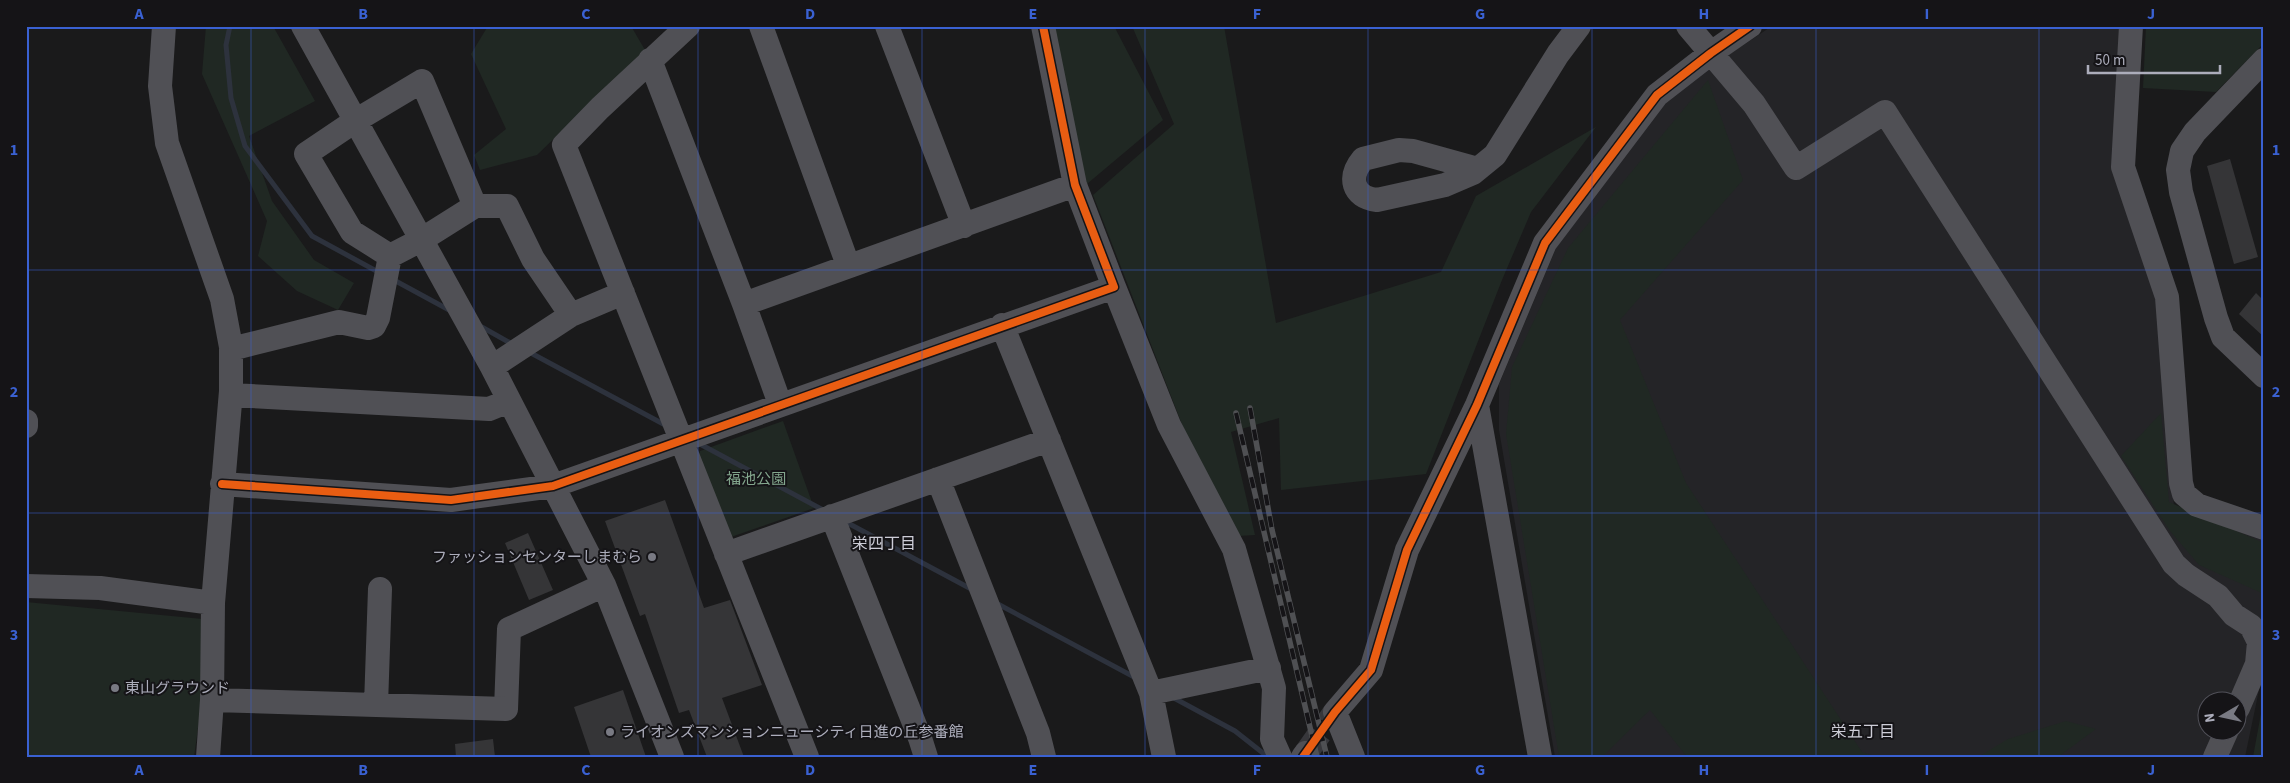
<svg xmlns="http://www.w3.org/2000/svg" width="2290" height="783" font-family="'Source Sans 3','Noto Sans JP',sans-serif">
	<rect width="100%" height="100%" fill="#1a1a1b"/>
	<path fill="#242427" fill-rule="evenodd" d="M1772,26H2121L2112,170L2156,296L2174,507L2264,537V666L2245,757H1555L1499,430V384L1556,248L1660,107L1706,70ZM2208,700H2238V730H2208Z"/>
	<path fill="#202823" d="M206,26H273L315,101L249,136L272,201L314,260L354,283L338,310L297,291L258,256L267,221L202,74Z
		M488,26H631L645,50L537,155L480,170L474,155L506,129L471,54Z
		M1050,26H1114L1163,120L1081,189Z
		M1132,26H1224L1276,323L1441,272L1476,196L1596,127L1531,212L1502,280L1426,474L1281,490L1279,418L1231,432L1255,535L1238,536L1183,427L1093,195L1174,124Z
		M2146,26H2264V43L2216,92L2143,88Z
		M1708,80L1743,180L1620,320L1686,483L1862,752L1878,757H1687L1650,710L1602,757H1559L1506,434L1512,367L1568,248Z
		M2161,413L2169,502L2264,543V594L2199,565L2170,531L2121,456Z
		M783,421L814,508L731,537L698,456L700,451Z
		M26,602L213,620L194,757H26Z
		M2264,697V757H2253Z
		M2066,721L2096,729L2058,757H1978L2008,739Z"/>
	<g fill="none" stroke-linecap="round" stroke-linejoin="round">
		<path stroke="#2d323d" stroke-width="5" d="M230,26L226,45L231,98L245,146L312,236L380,273
			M392,279L451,311
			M480,326L514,345
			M529,352L667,426
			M698,443L825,511
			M844,521L973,590
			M996,603L1136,678
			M1172,697L1235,731L1268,757"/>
	</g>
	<path fill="#353537" d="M2230,159L2258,257L2234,264L2207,166Z
		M2256,293L2264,301V337L2239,314Z
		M665,500L704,608L730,600L762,685L722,698L744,757H707L689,710L679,713L645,614L640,616L605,521Z
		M528,533L553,590L529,600L505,543Z
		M623,690L646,757H591L574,707Z
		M493,739L495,757H456L455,744Z"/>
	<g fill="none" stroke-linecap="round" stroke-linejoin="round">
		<path stroke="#37373b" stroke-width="24" stroke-dasharray="24 12" stroke-linecap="butt" d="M1306,753L1335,712"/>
		<path stroke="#505055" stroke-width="24" d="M164,26L160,86L167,143L222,299L231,347V391L213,603L212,700L208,757
			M303,26L492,367L604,585L672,757
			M688,26L600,108L564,145L807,757
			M761,26L848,265
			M887,26L964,226
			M1688,26L1754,104L1796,168L1885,112L2174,564L2186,575L2218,596L2234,615L2251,626L2259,642L2257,664L2238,708
			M2131,26L2123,167L2167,297L2181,483L2184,494L2197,505L2264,528
			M650,60L744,304L780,404
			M2264,60L2195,132L2182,151L2178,170L2181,192L2216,318L2223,337L2264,376
			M1478,169L1413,151L1399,150L1363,159C1348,177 1352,197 1377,200L1445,185L1473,173L1495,155L1558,54L1579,26
			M475,206L422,81L355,121L306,154L352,232L390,256L421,240L475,206H507L533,259L571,315
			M1114,287L1169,425L1234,549L1274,688L1272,739L1280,757
			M744,304L1075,185
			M1002,325L1151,693L1164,757
			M231,349L339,322L368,328L374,326L378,318L390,256
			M492,367L571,315L623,293
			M231,395L489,409L509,401
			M1477,405L1540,757
			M26,421V426
			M938,479L1038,733L1044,757
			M222,484L451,500L553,486L1114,287L1075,185L1043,26
			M832,516L920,738L926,757
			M726,554L1049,440
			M26,586L100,588L213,603
			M1151,693L1269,668
			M212,700L506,709L509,629L604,585
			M376,705L380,589
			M1303,757L1306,753
			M1353,757L1335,712L1371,670L1407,550L1477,405L1545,243L1657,95L1711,53L1750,26
			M2215,757L2227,730"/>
		<defs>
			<path id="rail" d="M1250,408L1272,530L1327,757
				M1236,413L1317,757"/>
		</defs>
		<use href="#rail" stroke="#4f5053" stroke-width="5.5"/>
		<use href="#rail" stroke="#151417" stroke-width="4" stroke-dasharray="11" stroke-linecap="butt"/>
		<defs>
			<path id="cycleway" d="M222,484L451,500L553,486L1114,287L1075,185L1043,26
				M1303,757L1335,712L1371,670L1407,550L1477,405L1545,243L1657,95L1711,53L1750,26"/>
		</defs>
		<use href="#cycleway" stroke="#151417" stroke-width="11"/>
		<use href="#cycleway" stroke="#e95d12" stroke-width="8"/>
	</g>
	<path fill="none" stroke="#3a61d2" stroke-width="1" stroke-opacity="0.55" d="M251,26V757M474,26V757M698,26V757M922,26V757M1145,26V757M1368,26V757M1592,26V757M1816,26V757M2039,26V757M26,270H2264M26,513H2264"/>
	<g fill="#797a83" stroke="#151417" stroke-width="2">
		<circle cx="652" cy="557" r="5"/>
		<circle cx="115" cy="688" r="5"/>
		<circle cx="610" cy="732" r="5"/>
	</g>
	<g text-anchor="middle" stroke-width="4" stroke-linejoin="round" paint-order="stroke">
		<g font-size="15" fill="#83a68d" stroke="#151417">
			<text x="756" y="484">福池公園</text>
		</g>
		<g font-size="15" fill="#acadbb" stroke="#151417" text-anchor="start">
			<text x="642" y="562" text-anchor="end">ファッションセンターしまむら</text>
			<text x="125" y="693">東山グラウンド</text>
			<text x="620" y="737">ライオンズマンションニューシティ日進の丘参番館</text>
		</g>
		<g font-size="16" fill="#cdcdd7" stroke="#151417">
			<text x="884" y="549">栄四丁目</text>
			<text x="1863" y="737">栄五丁目</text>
		</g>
	</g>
	<rect width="2290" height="783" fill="none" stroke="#151417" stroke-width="55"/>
	<g transform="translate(2222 716) rotate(261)"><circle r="24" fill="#151417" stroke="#515159"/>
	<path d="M0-4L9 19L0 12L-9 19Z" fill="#797a83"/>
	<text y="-8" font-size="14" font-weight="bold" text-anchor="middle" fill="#acadbb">N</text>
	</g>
	<path d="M2088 65v8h132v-8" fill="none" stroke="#acadbb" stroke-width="2.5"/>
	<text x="2095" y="65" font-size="15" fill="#acadbb" stroke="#151417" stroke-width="4" paint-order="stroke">50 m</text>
	<rect x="28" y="28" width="2234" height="728" fill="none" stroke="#3a61d2" stroke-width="2"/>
	<g font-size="16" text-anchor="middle" font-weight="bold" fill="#3a61d2">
		<text x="139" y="19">A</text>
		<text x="363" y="19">B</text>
		<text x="586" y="19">C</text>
		<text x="810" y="19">D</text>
		<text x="1033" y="19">E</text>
		<text x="1257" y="19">F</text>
		<text x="1480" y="19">G</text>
		<text x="1704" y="19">H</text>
		<text x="1927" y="19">I</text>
		<text x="2151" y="19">J</text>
		<text x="14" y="155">1</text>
		<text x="2276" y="155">1</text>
		<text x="14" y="397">2</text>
		<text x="2276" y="397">2</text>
		<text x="14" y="640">3</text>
		<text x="2276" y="640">3</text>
		<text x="139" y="775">A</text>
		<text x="363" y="775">B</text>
		<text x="586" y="775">C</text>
		<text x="810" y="775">D</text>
		<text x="1033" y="775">E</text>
		<text x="1257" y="775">F</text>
		<text x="1480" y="775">G</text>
		<text x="1704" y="775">H</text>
		<text x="1927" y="775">I</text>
		<text x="2151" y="775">J</text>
	</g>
</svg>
